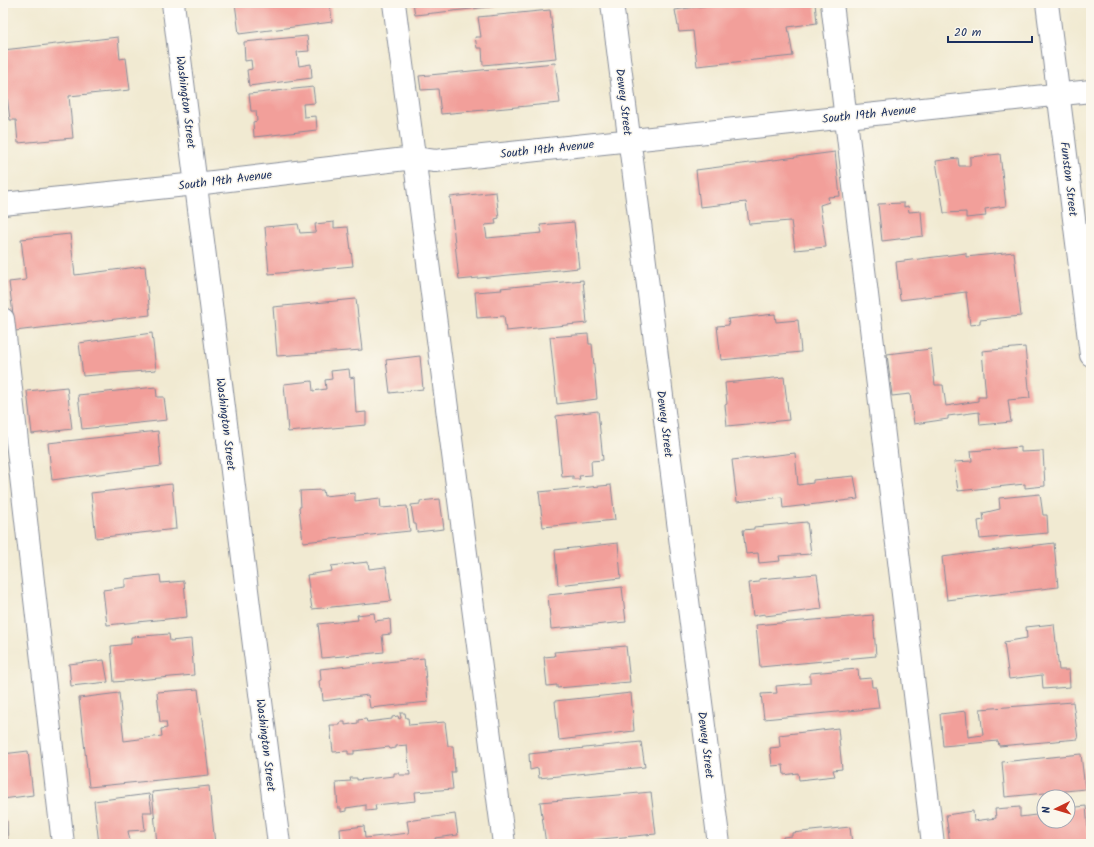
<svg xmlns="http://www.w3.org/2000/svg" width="1094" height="847" font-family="Kalam,sans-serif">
	<rect width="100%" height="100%" fill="#fbf7ec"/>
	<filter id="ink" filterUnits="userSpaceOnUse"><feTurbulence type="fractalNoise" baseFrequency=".025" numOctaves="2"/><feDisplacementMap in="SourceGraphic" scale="8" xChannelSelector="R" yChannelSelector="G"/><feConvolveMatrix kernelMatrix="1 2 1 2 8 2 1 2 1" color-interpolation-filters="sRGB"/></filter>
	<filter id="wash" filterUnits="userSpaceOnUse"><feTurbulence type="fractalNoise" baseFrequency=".012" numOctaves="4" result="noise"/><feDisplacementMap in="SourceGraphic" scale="16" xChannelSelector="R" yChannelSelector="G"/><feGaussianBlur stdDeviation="0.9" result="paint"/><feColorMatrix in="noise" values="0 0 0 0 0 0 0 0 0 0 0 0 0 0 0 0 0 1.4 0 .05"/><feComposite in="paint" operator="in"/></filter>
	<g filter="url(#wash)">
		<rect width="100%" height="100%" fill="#f1ead2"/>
		<g id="blocks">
			<path fill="#f29f9a" d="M235,3H330L332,22L239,34Z
				M413,3H518V4L415,15Z
				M725,3H815L817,23L788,27L793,56L697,66L693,31L679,32L675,10Z
				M550,10L556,58L483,65L482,48H477L475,37H481L478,17Z
				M307,36L309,51L297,52L299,66L311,64L312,78L249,86L247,70L252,69L251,60L245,61L244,42Z
				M118,37L120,59L126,58L130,90L69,96L73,138L18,143L16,120H10L3,64V50Z
				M555,63L560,103L441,114L438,89L421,90L419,76Z
				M313,87L315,103L303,104L304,117L316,116L317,130L254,137L253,122L257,121L256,111H251L249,94Z
				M835,152L840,196L828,197L829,202L820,205L826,247L795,250L791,221L749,224L746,202L700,207L696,170Z
				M1000,154L1006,206L985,209L986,216L966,218V212L944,213L936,161L958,158L959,166H970V157Z
				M496,192L499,218L495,219L496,224L485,225L487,238L542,233L540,225L574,222L579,268L459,280L450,197Z
				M904,203V207L908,206L909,212L921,211L923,236L882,241L878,204Z
				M334,222V228L348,227L353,266L269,274L265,227L298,224L300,233L316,232L315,224Z
				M70,234L75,275L145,266L150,315L15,331L9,282L26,280L21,239Z
				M1014,252L1021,316L980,320V324L970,325L966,292L900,300L896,262L966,253V257Z
				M583,280L587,323L506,331L504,316L477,318L475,292L502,290L501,288Z
				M356,299L362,350L277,356L273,307Z
				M775,314L776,322L798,320L801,352L721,360L717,326L729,325L728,319Z
				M152,333L156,370L83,376L79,343Z
				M588,334L589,344H592L597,399L557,404L550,337Z
				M1025,347L1030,398L1008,400L1011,422L980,425L979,412L948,416V419L914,424L910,394L892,396L887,354L931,349L935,385H943L946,406L978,401V397H986L982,351Z
				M420,356L423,389L390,393L386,360Z
				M349,369L350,378L354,377L356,413L366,412V425L288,432L284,384L312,381L313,391L326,389L325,380L332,379L331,371Z
				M784,377L789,420L727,426L725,405L727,404L725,383Z
				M67,387L72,429L32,434L27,391Z
				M156,387L157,397H164L167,420L82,429L78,395Z
				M598,411L603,460L591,461L592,475L579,476L580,479H573V476L562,477L556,416Z
				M158,431L161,466L52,480L48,443Z
				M1021,447V452L1043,451L1045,486L1025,488V484L958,491L954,462L972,461L971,451Z
				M795,453L798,485L813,483V480L854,476L858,499L783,508L782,497L737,502L732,460Z
				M172,484L176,529L96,538L91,493Z
				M611,485L615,520L543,527L539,492Z
				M323,490L324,496L355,493V501L380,498L381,508L407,506L410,531L303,542L299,507H301L300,491Z
				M1040,494L1043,515H1047L1048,533L980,539L978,521L984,520L983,513L1000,509L999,498Z
				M440,499L444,529L417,532L416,524H414L411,505L420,504V501Z
				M807,522L811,554L779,556L780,561L759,563L758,553L746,554L743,530L754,529V527Z
				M618,543L621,578L558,585L555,550Z
				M1054,543L1058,587L947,600L942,557Z
				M368,562L369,569L386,567L391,601L312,609L307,575L332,571L331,566Z
				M817,574L822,609L765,616V614L753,616L749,583L759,582V579Z
				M160,575L161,583L184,581L187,617L107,625L103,590L125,587V579Z
				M622,587L626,622L551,629L548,595Z
				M374,613L375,621L390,619L391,634L382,635L384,652L322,658L318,624L358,620L357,615Z
				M873,615L876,656L760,667L756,625Z
				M1054,624L1059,670H1069L1070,687L1043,689L1042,675L1009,679L1004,642L1027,638L1026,627Z
				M169,634L170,641L191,639L194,675L114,682L111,646L131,644V637Z
				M626,646L630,682L557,688V685L547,686L544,657L555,656L554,652Z
				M424,658L428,702L370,708L368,695L323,701L322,689H320L319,681L321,680L320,669Z
				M104,660L108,682L71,686L69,664Z
				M858,669L859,679L871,678L872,687H876L879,708L764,719L761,694L777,693L776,686L810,683V673Z
				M198,689L209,775L89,787L79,698L119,693L124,741L162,736L161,729L167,728L166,722H160L157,692Z
				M631,693L634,731L559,740L555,701Z
				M1073,702L1078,739L999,746L998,741L943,746L940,714L966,711L968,737L983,735L980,709Z
				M400,713H405L406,718H408L409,725L445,722L448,746H453L455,772H451L453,789L415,792L416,801L375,805L376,810L366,811V805L346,808V811L341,812V808H338L336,782L351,781L350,778H357V780L394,776V773H399V775H410L407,745L396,746V748L390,749L389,747L354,751V754H348V751L333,752L330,725H340V722H345V725L358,723V720L366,719L367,722L392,719V717L398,716L399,719L401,718Z
				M838,728L842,769L833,770L835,776L799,780L798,773L784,775L783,765L772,766L770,748L780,747L779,735Z
				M641,742L645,767L539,778L538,768L530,770L529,754Z
				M28,751L33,795L3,799V754Z
				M1081,754L1085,789L1005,797L1002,762Z
				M209,786L215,844H157L152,792Z
				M651,792L656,834L546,844L540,802Z
				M149,794L152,812H143L145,830L128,831L130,841L99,844L94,801Z
				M1086,806L1089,841L1060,844H950L946,815L973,811L974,821L996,818L995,809L1020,807V817L1044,814V821H1068V808Z
				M455,814L458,835L435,838L436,844H341L340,829L364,826L365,838L409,833L407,821Z
				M3,821H7L8,844H3Z
				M850,827L852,844H783V837L792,836V833Z"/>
		</g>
	</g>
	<g filter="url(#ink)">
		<use href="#blocks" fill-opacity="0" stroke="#868c98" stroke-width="1"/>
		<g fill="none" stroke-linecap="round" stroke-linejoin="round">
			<defs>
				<path id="minor" d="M173,3L279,844
					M394,3L504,844
					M612,3L719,844
					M832,3L933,844
					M1047,3L1091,355
					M3,204L196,184L414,158L435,161L1091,91
					M3,319L63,844"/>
			</defs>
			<use href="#minor" stroke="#868c98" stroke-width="24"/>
			<use href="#minor" stroke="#fff" stroke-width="22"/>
		</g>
	</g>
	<g text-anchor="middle" stroke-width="3" stroke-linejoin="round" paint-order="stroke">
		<g font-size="12" fill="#1b2f5e" stroke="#fbf7ec">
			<text transform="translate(186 102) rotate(83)" y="4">Washington Street</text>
			<text transform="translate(624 102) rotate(83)" y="4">Dewey Street</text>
			<text transform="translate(869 114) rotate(-6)" y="4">South 19th Avenue</text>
			<text transform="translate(547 149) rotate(-6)" y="4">South 19th Avenue</text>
			<text transform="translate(1069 179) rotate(83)" y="4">Funston Street</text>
			<text transform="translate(225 180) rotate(-7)" y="4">South 19th Avenue</text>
			<text transform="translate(226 424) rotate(83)" y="4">Washington Street</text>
			<text transform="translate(665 424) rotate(83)" y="4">Dewey Street</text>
			<text transform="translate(266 745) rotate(83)" y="4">Washington Street</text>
			<text transform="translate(706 745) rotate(83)" y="4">Dewey Street</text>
		</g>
	</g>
	<rect width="1094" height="847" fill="none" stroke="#fbf7ec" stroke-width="16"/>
	<g transform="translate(1056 809) rotate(265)"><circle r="19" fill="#fbf7ec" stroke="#a1a7b3"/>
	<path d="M0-3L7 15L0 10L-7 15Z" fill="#c8321e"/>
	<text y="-6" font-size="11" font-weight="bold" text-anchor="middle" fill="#1b2f5e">N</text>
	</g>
	<path d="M948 36v6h84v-6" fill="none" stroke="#1b2f5e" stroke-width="2"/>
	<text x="954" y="36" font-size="12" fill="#1b2f5e" stroke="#fbf7ec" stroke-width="3" paint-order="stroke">20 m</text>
</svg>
